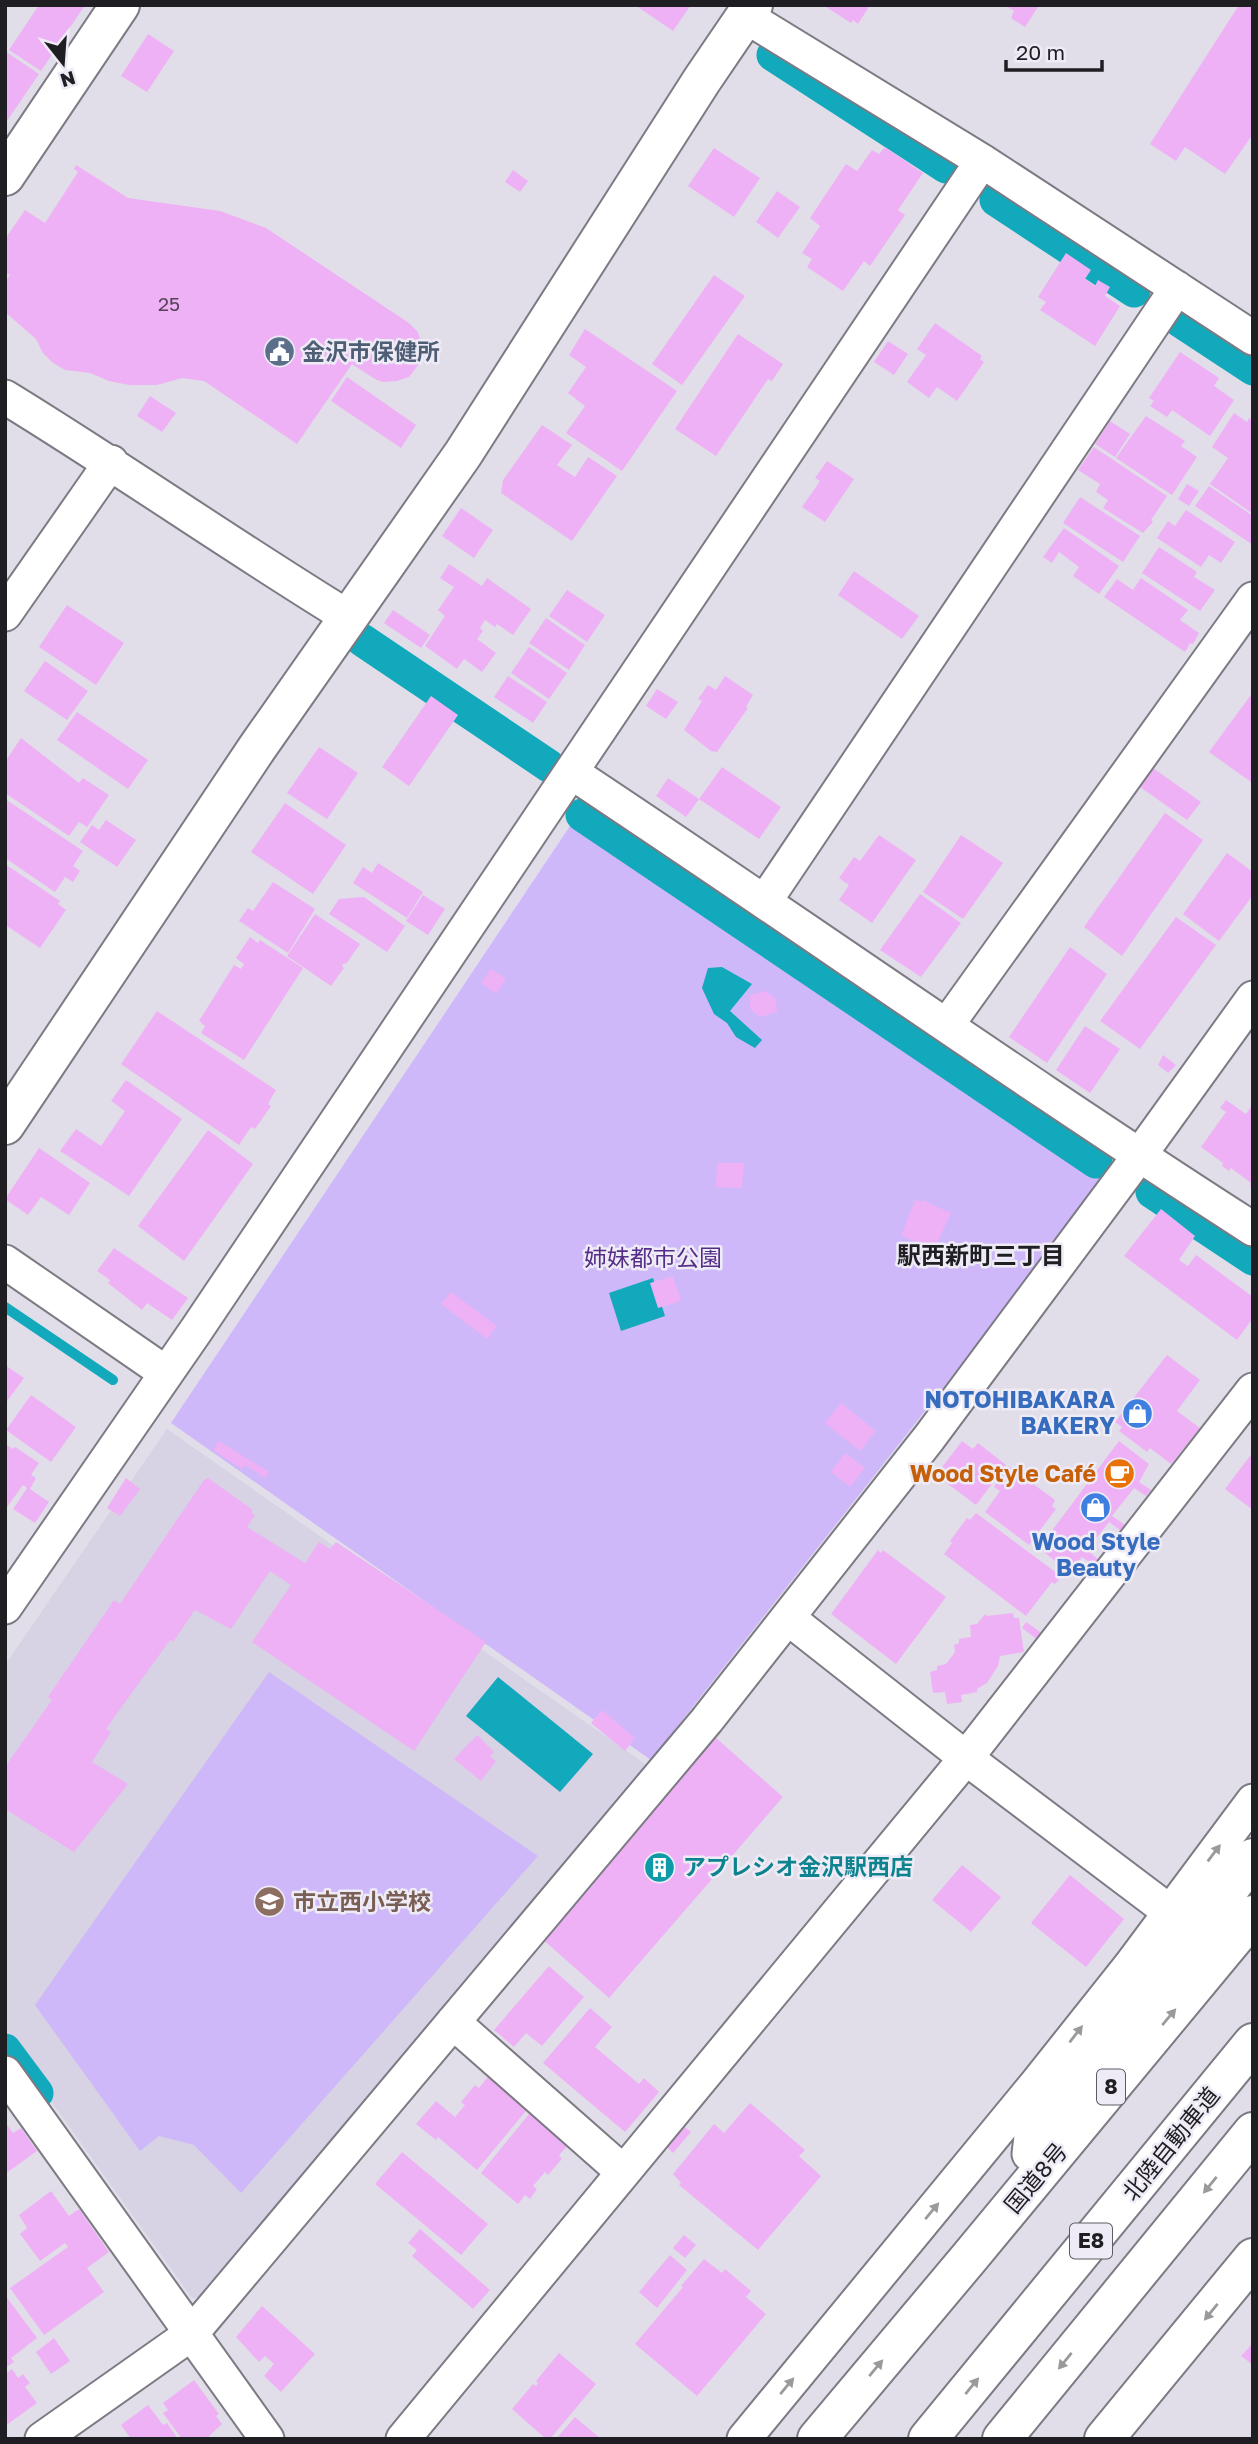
<svg xmlns="http://www.w3.org/2000/svg" width="1258" height="2444" font-family="'Golos Text','Noto Sans JP',sans-serif">
	<rect width="100%" height="100%" fill="#e1dee9"/>
	<path fill="#d7d2e4" d="M167,1429L648,1766L204,2297L192,2298L5,2037V1665Z"/>
	<path fill="#ceb8f9" d="M574,820L1107,1179L651,1760L171,1423Z
		M269,1672L538,1856L241,2193L194,2145L159,2136L140,2151L35,2005Z"/>
	<path fill="#11a9bb" d="M722,967L752,984L730,1011L762,1040L755,1048L736,1037L727,1023L714,1014L702,988L708,968Z
		M653,1278L665,1316L621,1331L609,1293Z
		M498,1677L593,1754L560,1792L466,1716Z"/>
	<g fill="none" stroke-linecap="round" stroke-linejoin="round">
		<path stroke="#11a9bb" stroke-width="10" d="M5,1307L113,1380"/>
		<path stroke="#11a9bb" stroke-width="33" d="M773,55L946,167
			M996,200L1134,291
			M1180,321L1253,369
			M362,640L549,766
			M582,815L1096,1162
			M1152,1192L1253,1259
			M5,2050L37,2093"/>
	</g>
	<path fill="#eeb1f5" d="M39,5H85L41,71L9,50Z
		M635,5H691L673,31Z
		M823,5H870L858,24L853,20L851,23Z
		M1005,5H1035L1038,7L1025,27L1011,18L1014,11Z
		M1239,5H1253V134L1225,174L1185,147L1176,161L1150,144Z
		M148,34L174,51L147,92L121,76Z
		M5,51L39,74L5,124Z
		M885,147L923,173L898,210L905,215L870,266L864,261L843,291L807,267L812,259L802,253L820,226L810,218L846,164L857,171L872,150L879,154Z
		M714,148L760,178L734,217L688,186Z
		M76,165L128,198L220,211L266,228L409,323L418,332L420,339L422,348L419,364L409,377L397,381L383,382L375,379L352,364L297,444L204,381L182,378L157,385H129L109,381L90,373L65,370L53,363L43,353L36,339L5,312V282L10,275L5,272V239L25,210L45,223L78,172L74,169Z
		M513,170L528,181L520,192L505,182Z
		M777,191L800,207L778,238L756,222Z
		M1066,253L1091,270L1085,279L1095,286L1098,280L1110,287L1105,296L1120,306L1095,346L1040,310L1046,302L1038,297Z
		M714,275L745,296L682,385L652,364Z
		M935,323L982,356L980,359L984,362L957,401L937,387L929,398L907,382L926,355L917,349Z
		M585,329L677,391L622,471L566,433L585,406L568,393L586,367L569,355Z
		M738,334L783,364L772,381L768,379L716,456L675,429Z
		M888,341L908,354L894,375L874,362Z
		M1180,352L1219,378L1214,386L1234,400L1210,436L1172,410L1167,417L1150,406L1154,401L1149,398Z
		M347,377L416,425L401,448L331,401Z
		M150,396L176,413L162,432L137,416Z
		M1234,413L1247,422L1249,418L1253,421V514L1210,484L1228,458L1212,447Z
		M1146,416L1185,441L1181,446L1197,457L1172,495L1116,458Z
		M1110,421L1130,434L1115,457L1095,444Z
		M542,425L572,445L557,465L575,477L588,457L617,476L572,541L501,493L503,480Z
		M1094,447L1167,496L1151,520L1153,522L1143,533L1103,508L1108,500L1096,492L1100,484L1078,470Z
		M827,461L854,479L825,522L802,507L820,481L815,478Z
		M1187,484L1199,491L1189,506L1178,499Z
		M1209,486L1253,516V545L1195,506Z
		M1080,497L1140,536L1123,562L1063,523Z
		M461,508L493,530L474,558L442,536Z
		M1186,510L1235,542L1221,563L1209,555L1201,567L1157,538L1168,521L1175,526Z
		M1064,528L1119,566L1099,594L1073,576L1079,567L1059,552L1052,563L1043,557Z
		M1159,547L1197,572L1194,577L1215,590L1200,611L1142,573Z
		M449,564L482,586L487,578L531,609L513,635L497,624L495,627L485,620L480,628L483,631L477,639L496,653L482,672L464,659L457,669L425,646L445,616L438,610L454,587L440,578Z
		M854,571L919,616L902,639L838,595Z
		M1141,578L1188,610L1180,620L1199,633L1193,644L1190,643L1185,652L1104,597L1117,579L1133,590Z
		M567,590L605,615L587,642L549,616Z
		M67,605L124,643L96,685L39,647Z
		M393,610L430,635L421,648L384,623Z
		M546,618L585,645L569,670L529,643Z
		M529,647L567,673L549,699L511,673Z
		M45,661L88,691L67,720L24,691Z
		M508,676L547,702L533,723L494,697Z
		M725,676L753,695L746,707L748,708L717,752L711,751L684,730L702,701L698,699L708,685L716,690Z
		M657,689L678,702L666,719L646,706Z
		M1253,692V779L1251,782L1209,752Z
		M431,696L458,715L409,786L382,767Z
		M77,712L148,760L128,789L57,740Z
		M21,738L79,783L83,778L109,795L87,827L79,822L69,836L5,793V762Z
		M319,747L358,773L327,819L287,793Z
		M722,767L781,807L759,839L699,799Z
		M1153,768L1201,802L1187,820L1140,787Z
		M668,778L699,799L686,817L656,796Z
		M5,799L83,851L73,866L80,871L73,882L65,877L55,892L5,858Z
		M285,803L346,845L313,894L251,852Z
		M1165,813L1203,840L1122,956L1084,927Z
		M106,820L136,840L117,867L80,842L92,825L99,830Z
		M879,835L916,860L872,923L839,900L849,885L839,878L854,857L860,861Z
		M961,835L1003,863L963,919L923,892Z
		M1227,853L1253,872V895L1219,941L1183,914Z
		M378,863L423,892L407,918L353,883L363,867L372,873Z
		M5,864L60,901L58,904L66,910L40,948L7,926Z
		M273,882L315,909L288,953L239,921L248,908L253,911Z
		M920,894L961,923L921,977L880,950Z
		M423,895L445,909L428,935L406,921Z
		M364,897L405,926L387,952L329,914L339,899Z
		M315,914L360,944L346,964L344,963L342,966L344,968L331,986L287,956Z
		M1176,917L1216,945L1140,1049L1100,1021Z
		M250,937L258,943L260,940L303,968L244,1060L201,1033L205,1026L199,1021L234,965L241,969L244,964L236,958Z
		M1070,947L1107,974L1047,1063L1009,1037Z
		M491,969L506,979L496,994L481,983Z
		M766,991L776,999L777,1012L760,1017L750,1009V995Z
		M157,1011L276,1090L268,1104L271,1106L255,1129L251,1127L239,1145L121,1064Z
		M1085,1026L1120,1049L1090,1093L1056,1070Z
		M1163,1055L1176,1065L1168,1073L1158,1065Z
		M126,1080L182,1119L129,1196L60,1151L76,1129L101,1146L125,1111L111,1101Z
		M1226,1100L1246,1114L1253,1104V1188L1250,1186L1251,1183L1231,1168L1229,1171L1222,1166L1223,1163L1201,1147L1226,1112L1220,1108Z
		M208,1130L253,1164L184,1261L138,1226Z
		M39,1148L90,1183L69,1215L41,1197L28,1215L5,1199Z
		M717,1163H744L742,1188L716,1187Z
		M915,1200L921,1202L922,1200L951,1213L936,1245L931,1244L930,1247L901,1236Z
		M1161,1209L1195,1236L1179,1260L1188,1266L1196,1255L1253,1297V1318L1237,1340L1124,1256Z
		M114,1248L188,1298L172,1320L147,1303L142,1310L108,1283L110,1280L97,1271Z
		M673,1276L681,1301L658,1308L650,1283Z
		M451,1292L497,1326L487,1339L441,1304Z
		M1167,1355L1200,1380L1177,1411L1200,1428L1171,1464L1150,1448L1147,1452L1119,1431L1122,1427L1115,1422Z
		M5,1365L24,1378L5,1404Z
		M31,1395L76,1427L51,1462L6,1430Z
		M841,1403L876,1431L860,1451L825,1423Z
		M219,1441L269,1472L265,1478L245,1465L242,1469L213,1450Z
		M962,1441L973,1449L978,1443L1006,1465L976,1505L936,1475Z
		M1119,1441L1149,1464L1139,1482L1151,1490L1146,1496L1134,1488L1112,1516L1125,1525L1120,1530L1109,1522L1087,1550L1099,1560L1094,1565L1082,1557L1070,1573L1039,1548Z
		M5,1444L13,1449L15,1447L39,1463L31,1475L36,1478L30,1489L49,1502L35,1523L13,1509L27,1488L23,1485L7,1507L5,1506Z
		M1253,1452V1510L1225,1489Z
		M845,1453L865,1468L850,1487L831,1472Z
		M1009,1466L1055,1500L1052,1506L1056,1509L1029,1545L985,1512L1000,1491L994,1487Z
		M126,1478L140,1489L120,1516L107,1508Z
		M208,1478L253,1510L251,1512L255,1515L247,1527L305,1563L319,1542L330,1549L336,1542L486,1642L414,1751L252,1642L291,1585L270,1571L231,1629L195,1610L173,1642L170,1640L118,1712L106,1729L111,1732L92,1762L128,1784L74,1852L5,1809V1767L52,1700L48,1697L114,1600L120,1604L204,1480Z
		M976,1513L1058,1574L1056,1577L1059,1580L1055,1584L1052,1582L1026,1616L944,1554L952,1543L950,1541L967,1518L970,1520Z
		M878,1550L881,1553L883,1550L946,1597L896,1664L831,1614Z
		M1013,1613L1014,1618H1019L1024,1652L1000,1656L998,1666L987,1683L977,1689V1692L961,1695L962,1702L947,1704L945,1692L933,1693L930,1672L937,1670V1666L946,1664L955,1652L954,1645L959,1643V1639L971,1637L970,1625L977,1624L985,1614L987,1616Z
		M1026,1622L1046,1636L1041,1642L1022,1628Z
		M602,1710L635,1738L625,1751L591,1723Z
		M707,1730L783,1797L609,1998L540,1937Z
		M477,1735L494,1752L490,1756L496,1761L481,1781L454,1759Z
		M962,1865L1001,1897L971,1932L932,1900Z
		M1070,1875L1124,1919L1086,1967L1031,1923Z
		M549,1966L584,1997L542,2046L526,2033L514,2047L494,2030Z
		M590,2008L612,2027L595,2047L639,2084L644,2078L659,2092L625,2132L543,2063Z
		M491,2073L530,2106L477,2170L438,2137L436,2140L416,2124L436,2101L455,2117L465,2105L461,2102L475,2085L479,2088Z
		M750,2103L805,2150L799,2156L821,2176L758,2250L679,2185L681,2183L673,2174L714,2124L724,2133Z
		M533,2109L572,2141L559,2155L562,2159L548,2175L545,2172L533,2186L537,2189L530,2199L525,2195L518,2204L481,2173Z
		M5,2122L13,2133L21,2128L37,2151L5,2174Z
		M682,2125L691,2132L673,2153L665,2145Z
		M402,2152L488,2224L461,2255L375,2184Z
		M51,2191L69,2216L79,2209L109,2252L87,2268L104,2292L44,2335L10,2288L68,2247L65,2243L40,2261L20,2234L27,2228L19,2215Z
		M420,2229L490,2290L473,2309L412,2256L417,2250L408,2243Z
		M684,2235L696,2245L685,2258L673,2248Z
		M670,2255L687,2270L657,2308L639,2292Z
		M704,2259L722,2273L725,2269L751,2291L746,2297L766,2314L697,2396L635,2344L683,2287L681,2286Z
		M5,2295L37,2338L11,2358L14,2362L5,2368Z
		M262,2306L315,2354L281,2392L264,2376L274,2364L265,2356L259,2362L236,2337Z
		M54,2338L70,2361L51,2374L36,2352Z
		M1253,2343V2365L1241,2356Z
		M559,2353L596,2384L550,2439H546L512,2409L533,2384L536,2386L538,2383L536,2381Z
		M12,2369L18,2378L23,2374L30,2383L25,2387L37,2403L5,2426V2374Z
		M194,2380L219,2414L216,2416L222,2424L206,2439H182L163,2413L168,2410L163,2403Z
		M148,2405L163,2425L167,2423L178,2439H131L121,2425Z
		M575,2417L601,2439H556Z"/>
	<g fill="none" stroke-linecap="round" stroke-linejoin="round">
		<defs>
			<path id="minor" d="M745,16L982,161L1253,338
				M982,161L571,772C799,923 1022,1081 1253,1229
				M5,397C121,468 232,546 348,617
				M5,614L111,462
				M765,901L1177,288
				M947,1025L1253,599
				M5,1262L166,1373
				M5,1607L197,1329L571,772
				M788,1618L966,1758L1170,1912
				M453,2022L622,2171
				M5,2073L267,2439
				M1029,2154L1037,2084
				M42,2439L191,2334L707,1720L929,1438L1139,1156L1253,998
				M403,2439L966,1758L1253,1390
				M744,2439L1037,2083L1130,1966L1253,1801"/>
			<path id="tertiary" d="M5,176L120,5
				M5,1125L257,748L463,454L702,80L753,5"/>
			<path id="trunk" d="M1050,2125L1094,2063L1253,1858
				M817,2439L969,2258L1253,1915
				M1104,2439L1253,2258"/>
			<path id="motorway" d="M928,2439L1253,2043
				M1002,2439L1253,2132"/>
		</defs>
		<use href="#minor" stroke="#7c7a83" stroke-width="37"/>
		<use href="#tertiary" stroke="#7c7a83" stroke-width="42"/>
		<use href="#trunk" stroke="#7c7a83" stroke-width="42"/>
		<use href="#motorway" stroke="#7c7a83" stroke-width="42"/>
		<use href="#minor" stroke="#fff" stroke-width="33"/>
		<use href="#tertiary" stroke="#fff" stroke-width="38"/>
		<use href="#trunk" stroke="#fff" stroke-width="38"/>
		<use href="#motorway" stroke="#fff" stroke-width="38"/>
	</g>
	<defs><path id="oneway-solid" d="M-6-.8H1V-3.2L6.5 0L1 3.2V.8H-6Z" transform="scale(1.75)"/></defs>
	<g fill="#9a9a9c">
		<use href="#oneway-solid" transform="translate(1214 1853) rotate(-53)"/>
		<use href="#oneway-solid" transform="translate(1169 2017) rotate(-50)"/>
		<use href="#oneway-solid" transform="translate(1076 2034) rotate(-52)"/>
		<use href="#oneway-solid" transform="translate(1210 2185) rotate(129)"/>
		<use href="#oneway-solid" transform="translate(932 2211) rotate(-50)"/>
		<use href="#oneway-solid" transform="translate(1211 2312) rotate(129)"/>
		<use href="#oneway-solid" transform="translate(1065 2361) rotate(129)"/>
		<use href="#oneway-solid" transform="translate(876 2368) rotate(-50)"/>
		<use href="#oneway-solid" transform="translate(787 2386) rotate(-50)"/>
		<use href="#oneway-solid" transform="translate(972 2386) rotate(-51)"/>
	</g>
	<defs>
		<symbol id="civic-disc" viewBox="-11 -11 22 22"><circle r="9.5" fill="#5c6f8a" stroke="#eeebf6"/><path d="M-.6-6.5H3V-4.5H.6V-3L4-1V1h2V6H-6V1h2V-1L-.6-3ZM-1.2 2.5V6h2.4V2.5Z" fill="#fff"/></symbol>
		<symbol id="shop-disc" viewBox="-11 -11 22 22"><circle r="9.5" fill="#3f7fe0" stroke="#eeebf6"/><path d="M-5-2.5h2.3a2.7 3.5 0 0 1 5.4 0H5L5.5 6h-11ZM-1.5-2.5h3a1.5 2.3 0 0 0-3 0Z" fill="#fff"/></symbol>
		<symbol id="cafe-disc" viewBox="-11 -11 22 22"><circle r="9.5" fill="#e8710a" stroke="#eeebf6"/><path d="M-5.5-4.5H6V0H3Q3 3.5 0 3.5H-2.5Q-5.5 3.5-5.5 0ZM3-3.2v2h1.7v-2ZM-6 4.5H4V6H-6Z" fill="#fff"/></symbol>
		<symbol id="building-disc" viewBox="-11 -11 22 22"><circle r="9.5" fill="#0f9aa8" stroke="#eeebf6"/><path d="M-4-6H4V6H1V3H-1V6H-4ZM-2.5-4.3h1.7v1.8h-1.7ZM.8-4.3h1.7v1.8H.8ZM-2.5-1h1.7V.8h-1.7ZM.8-1h1.7V.8H.8Z" fill="#fff"/></symbol>
		<symbol id="school-disc" viewBox="-11 -11 22 22"><circle r="9.5" fill="#8d6e63" stroke="#eeebf6"/><path d="M0-5L7-2L0 1L-7-2ZM-4 1L0 2.5L4 1V4Q0 6-4 4Z" fill="#fff"/></symbol>
	</defs>
	<g fill-rule="evenodd">
		<use href="#civic-disc" x="262" y="334" width="35" height="35"/>
		<use href="#shop-disc" x="1120" y="1396" width="35" height="35"/>
		<use href="#cafe-disc" x="1102" y="1456" width="35" height="35"/>
		<use href="#shop-disc" x="1078" y="1490" width="35" height="35"/>
		<use href="#building-disc" x="642" y="1850" width="35" height="35"/>
		<use href="#school-disc" x="252" y="1884" width="35" height="35"/>
	</g>
	<g text-anchor="middle" stroke-width="5" stroke-linejoin="round" paint-order="stroke">
		<g font-size="19" fill="#534357">
			<text x="169" y="311">25</text>
		</g>
		<g fill="#eeebf6" stroke="#5d5c62" stroke-width="2">
			<rect x="1097" y="2069.5" width="28" height="35" rx="5"/>
			<rect x="1070" y="2223.5" width="42" height="35" rx="5"/>
		</g>
		<g font-size="21" font-weight="bold" fill="#1f1e22">
			<text x="1111" y="2094">8</text>
			<text x="1091" y="2248">E8</text>
		</g>
		<g font-size="23" font-weight="bold" fill="#4e5e75" stroke="#eeebf6" text-anchor="start">
			<text x="302" y="360">金沢市保健所</text>
		</g>
		<g font-size="23" fill="#552e88" stroke="#eeebf6">
			<text x="653" y="1266">姉妹都市公園</text>
		</g>
		<g font-size="23" font-weight="bold" fill="#366cbe" stroke="#eeebf6" text-anchor="end">
			<text x="1115" y="1408">NOTOHIBAKARA<tspan x="1115" dy="26">BAKERY</tspan></text>
			<text x="1096" y="1550" text-anchor="middle">Wood Style<tspan x="1096" dy="26">Beauty</tspan></text>
		</g>
		<g font-size="23" font-weight="bold" fill="#c56008" stroke="#eeebf6" text-anchor="end">
			<text x="1096" y="1482">Wood Style Café</text>
		</g>
		<g font-size="23" font-weight="bold" fill="#0d838f" stroke="#eeebf6" text-anchor="start">
			<text x="683" y="1875">アプレシオ金沢駅西店</text>
		</g>
		<g font-size="23" font-weight="bold" fill="#785e54" stroke="#eeebf6" text-anchor="start">
			<text x="293" y="1910">市立西小学校</text>
		</g>
		<g font-size="23" fill="#1f1e22" stroke="#eeebf6">
			<text transform="translate(1171 2144) rotate(-51)" y="8">北陸自動車道</text>
			<text transform="translate(1036 2178) rotate(-50)" y="8">国道8号</text>
		</g>
		<g font-size="24" font-weight="bold" fill="#1f1e22" stroke="#eeebf6">
			<text x="981" y="1264">駅西新町三丁目</text>
		</g>
	</g>
	<rect width="1258" height="2444" fill="none" stroke="#1f1e22" stroke-width="14"/>
	<g transform="translate(63 63) rotate(163)" stroke="#eeebf6" stroke-width="5" paint-order="stroke">
	<path d="M0-5L12 26L0 18L-12 26Z" fill="#1f1e22"/>
	<text y="-10" font-size="19" font-weight="bold" text-anchor="middle" fill="#1f1e22">N</text>
	</g>
	<path d="M1006 60v10h96v-10" fill="none" stroke="#1f1e22" stroke-width="3.5"/>
	<text x="1016" y="60" font-size="21" fill="#1f1e22" stroke="#eeebf6" stroke-width="5" paint-order="stroke">20 m</text>
</svg>
